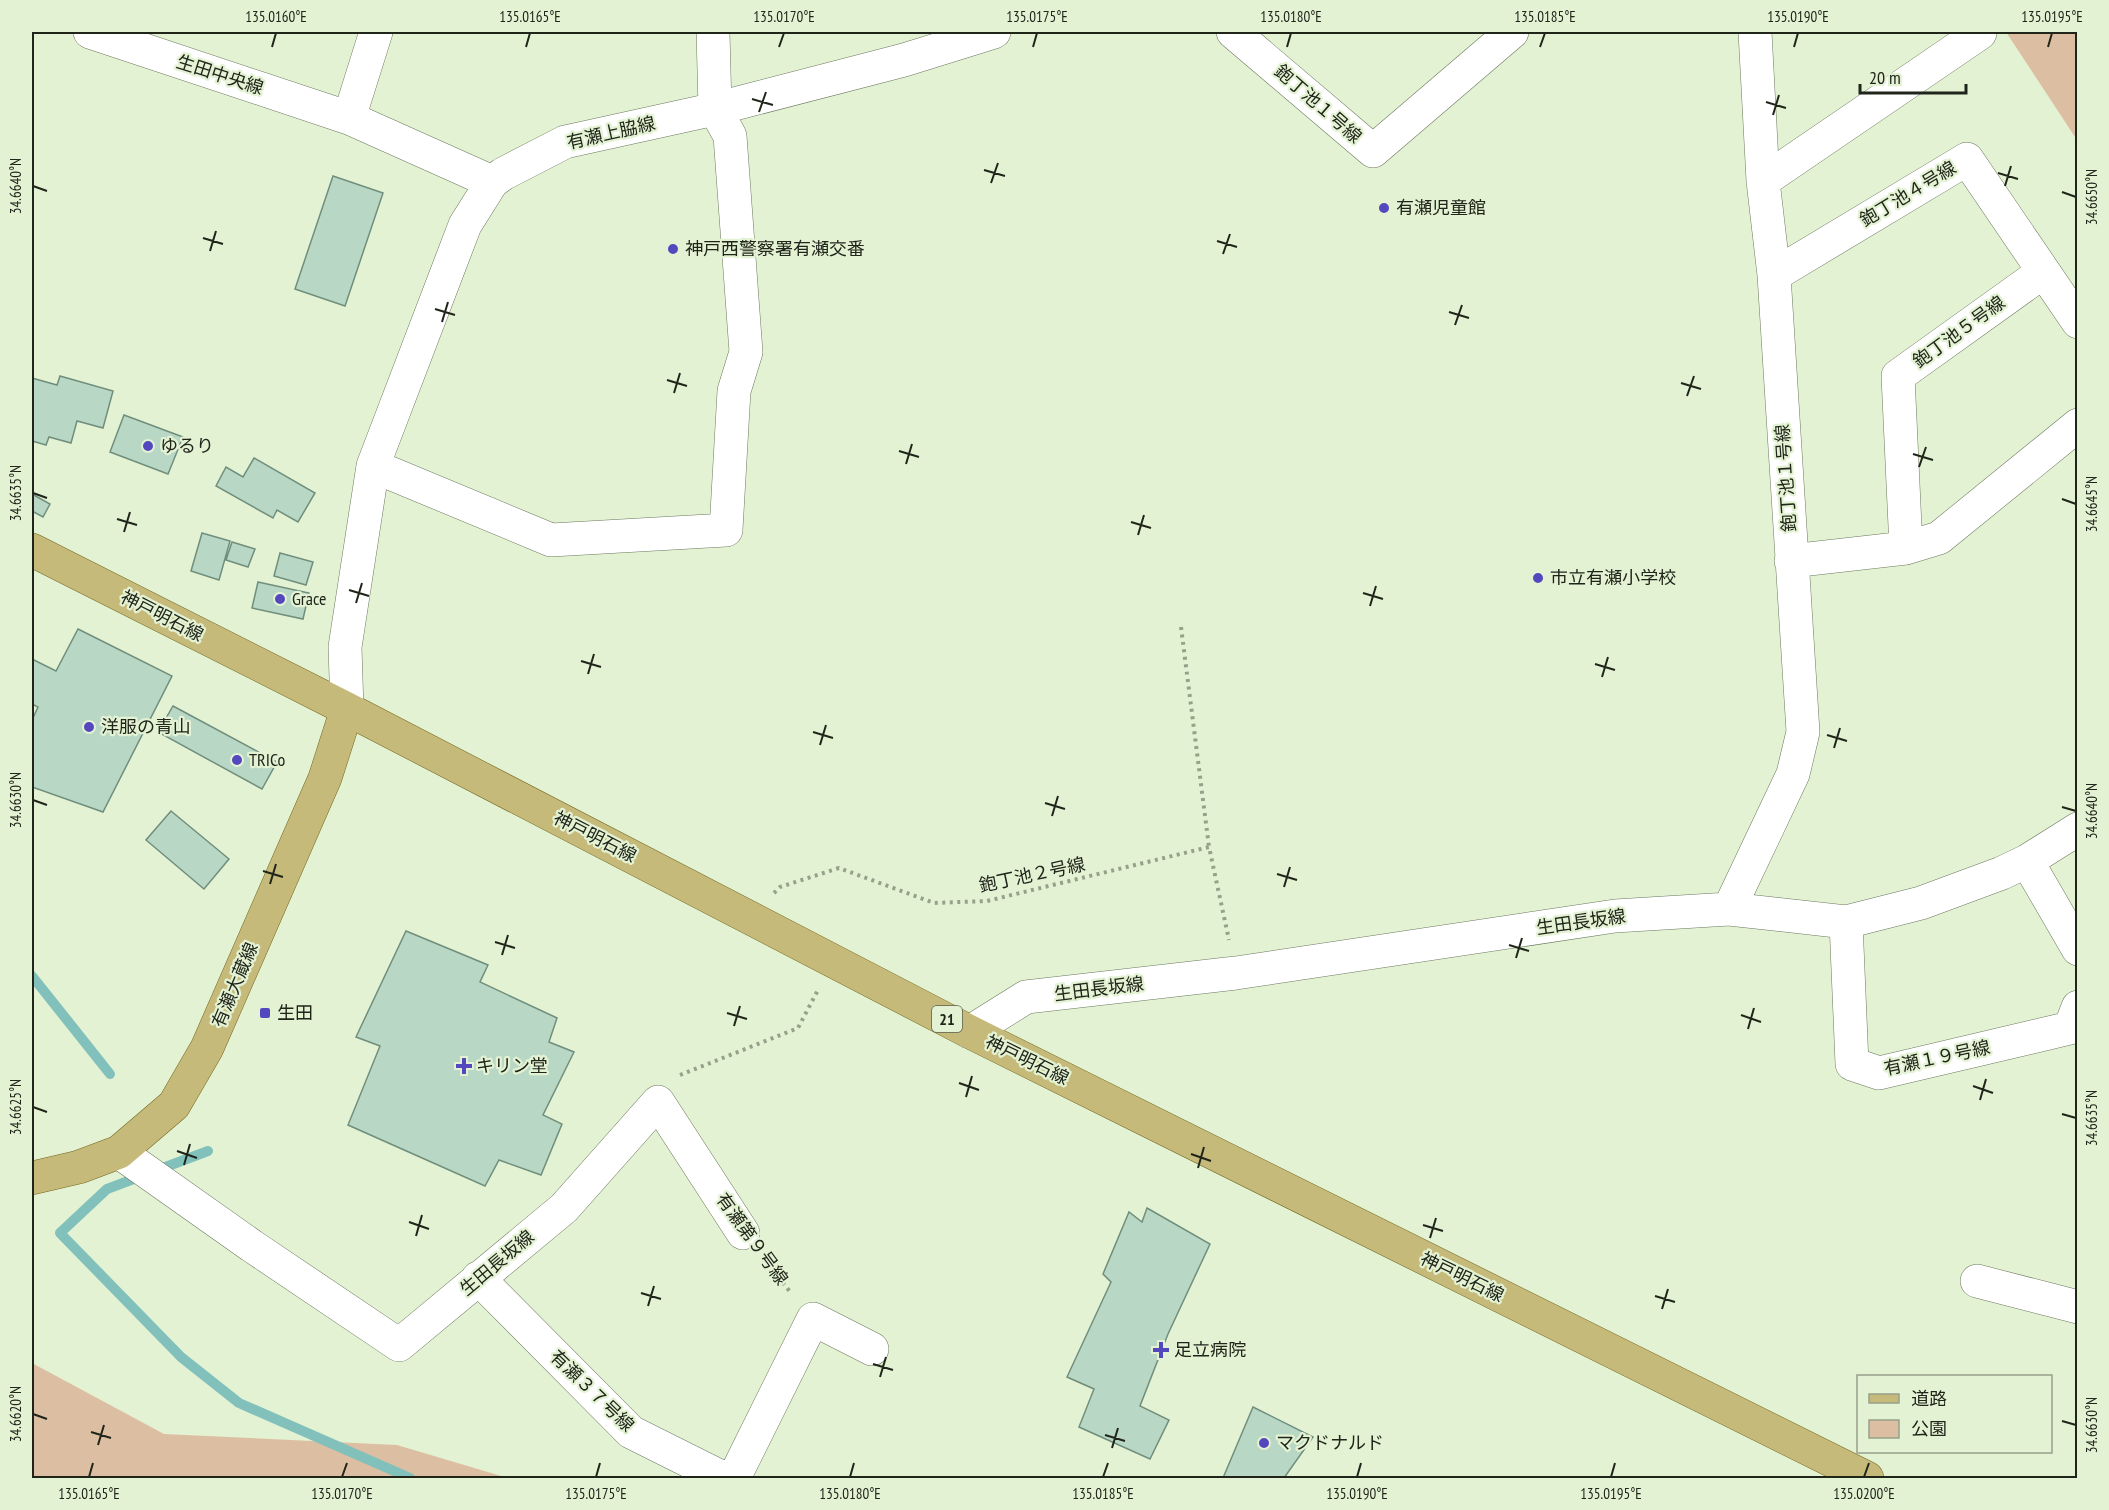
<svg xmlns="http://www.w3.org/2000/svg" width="2109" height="1510" font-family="'PT Sans Narrow','Noto Sans JP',sans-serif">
	<rect width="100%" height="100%" fill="#e4f2d4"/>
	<path fill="#dcbfa2" d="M2006,32H2077V140Z
		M32,1363L164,1434L397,1445L508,1478H32Z"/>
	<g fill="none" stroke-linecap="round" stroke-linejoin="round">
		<path stroke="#81c0bb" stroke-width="10" d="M32,976L110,1074
			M208,1151L107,1189L60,1233L181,1357L239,1403L410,1478"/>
	</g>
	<path fill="#b8d8c5" stroke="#708e7c" stroke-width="1.5" d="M333,176L383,193L345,306L295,289Z
		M60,376L113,391L103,428L77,421L71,443L49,437L46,445L32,441V378L57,385Z
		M124,415L183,437L168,474L110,452Z
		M254,458L315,493L298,522L277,510L273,518L216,486L226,467L243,477Z
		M32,494L50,504L43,517L32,511Z
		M202,533L230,541L219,580L191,571Z
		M232,542L255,549L248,567L226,560Z
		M280,553L313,562L306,585L274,576Z
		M258,582L309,593L303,619L252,608Z
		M78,629L172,676L103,812L32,787V720L38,707L32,704V659L56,671Z
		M173,706L277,762L262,789L158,732Z
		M171,811L229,859L204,889L146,840Z
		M406,931L488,965L480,982L557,1018L549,1042L574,1052L543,1115L562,1124L541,1175L499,1160L485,1186L348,1125L380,1046L356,1037Z
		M1147,1208L1210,1244L1168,1334L1140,1406L1169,1420L1150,1459L1079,1427L1094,1389L1067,1377L1111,1282L1103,1274L1129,1212L1142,1222Z
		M1253,1407L1313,1437L1284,1478H1223Z"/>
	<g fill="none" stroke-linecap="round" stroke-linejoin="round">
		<defs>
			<path id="minor" d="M90,32L349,118L492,182
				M1233,32L1373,151L1512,32
				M349,118L376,32
				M1763,181L1980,33
				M1774,275L1967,159L2078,322
				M373,466L551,540L726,530L734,391L746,352L730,136L715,109L713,32
				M1906,548L1898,376L2043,272
				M1791,561L1906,548L1939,538L2078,425
				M347,709L345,647L373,466L465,225L492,182L503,174L565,142L715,109L904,60L994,32
				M2027,861L2078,949
				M1729,909L1793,774L1803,732L1774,275L1763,181L1755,32
				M1846,922L1852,1064L1879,1073L2070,1028L2078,1007
				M970,1032L1026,997L1236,973L1615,916L1729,909L1846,922L1921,903L2002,873L2027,861L2078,829
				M119,1152L252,1246L399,1345L564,1208L658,1102L743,1233
				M478,1278L631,1432L723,1478
				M1977,1281L2078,1307
				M734,1478L813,1319L872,1349"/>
			<path id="major" d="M32,550L347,709L970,1032L1867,1478
				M32,1178L79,1167L119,1152L174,1105L207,1048L325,778L347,709"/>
		</defs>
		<use href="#minor" stroke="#6c785e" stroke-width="34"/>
		<use href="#major" stroke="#73681f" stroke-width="34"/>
		<path stroke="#96a18a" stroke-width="4" stroke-dasharray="3 4.5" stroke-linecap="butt" d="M1181,627L1209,847
			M774,893L780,887L839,868L934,903L987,901L1209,847L1229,940
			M680,1075L798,1028L818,990
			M764,1259L791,1293"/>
		<use href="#minor" stroke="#fff" stroke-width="33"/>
		<use href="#major" stroke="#c6ba7a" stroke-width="33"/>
	</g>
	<path fill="none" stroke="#20251a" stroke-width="2" d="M272,47L276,33M526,47L530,33M779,47L784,33M1033,47L1037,33M1287,47L1291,33M1540,47L1545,33M1794,47L1798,33M2048,47L2052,33M752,99L773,105M1766,102L1786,108M759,112L766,92M1773,115L1779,95M984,170L1005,176M1998,173L2018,179M991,183L998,163M33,186L47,191M2005,186L2011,166M2062,192L2076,197M203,238L223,244M1217,241L1237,247M210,251L216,231M1223,254L1230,234M435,309L455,315M1449,312L1469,318M442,322L448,302M1455,325L1462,305M667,380L687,386M1681,383L1701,389M674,393L680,373M1687,396L1694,376M899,451L919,457M1913,454L1933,460M906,464L912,444M1919,467L1926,447M33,493L47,498M2062,499L2076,504M117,519L137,525M1131,522L1151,528M124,532L130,512M1138,535L1144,515M349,590L369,596M1363,593L1383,599M356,603L362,583M1370,606L1376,586M581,661L601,667M1595,664L1615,670M588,674L594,654M1602,677L1608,657M813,732L833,738M1827,735L1847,741M820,745L826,725M1834,748L1840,728M33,800L47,805M1045,803L1065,809M2062,807L2076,811M1052,816L1058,796M263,871L283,877M1277,874L1297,880M270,884L276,864M1284,887L1290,867M495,942L515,948M1509,945L1529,951M502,955L508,935M1516,958L1522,938M727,1013L747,1019M1741,1015L1761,1022M734,1026L740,1006M1748,1029L1754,1008M959,1083L979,1090M1973,1086L1993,1093M966,1097L972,1076M1980,1100L1986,1079M33,1107L47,1112M2062,1114L2076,1118M177,1151L197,1158M1191,1154L1211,1161M184,1165L190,1144M1198,1168L1204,1147M409,1222L429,1229M1423,1225L1443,1231M416,1236L422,1215M1430,1238L1436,1218M641,1293L661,1299M1655,1296L1675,1302M648,1306L654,1286M1662,1309L1668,1289M873,1364L893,1370M880,1377L886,1357M33,1414L47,1419M2062,1421L2076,1425M91,1432L111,1438M1105,1435L1125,1441M98,1445L104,1425M1112,1448L1118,1428M89,1477L93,1463M342,1477L347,1463M596,1477L600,1463M850,1477L854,1463M1103,1477L1108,1463M1357,1477L1361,1463M1611,1477L1615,1463M1864,1477L1869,1463"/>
	<g fill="#5448bf" stroke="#e4f2d4" stroke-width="2">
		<circle cx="1384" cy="208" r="6"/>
		<circle cx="673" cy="249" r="6"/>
		<circle cx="148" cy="446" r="6"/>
		<circle cx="1538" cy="578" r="6"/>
		<circle cx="280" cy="599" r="6"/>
		<circle cx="89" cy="727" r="6"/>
		<circle cx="237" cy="760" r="6"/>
		<rect x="259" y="1007" width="12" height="12" rx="3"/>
		<path d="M461 1057h6v6h6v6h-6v6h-6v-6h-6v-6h6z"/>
		<path d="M1158 1341h6v6h6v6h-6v6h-6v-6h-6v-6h6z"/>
		<circle cx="1264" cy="1443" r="6"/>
	</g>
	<g text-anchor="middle" stroke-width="4.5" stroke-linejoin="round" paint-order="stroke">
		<rect fill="#e4f2d4" stroke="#5b6252" stroke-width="1.5" x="932" y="1006" width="30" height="26" rx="4.5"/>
		<g font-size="16" font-weight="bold" fill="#20251a">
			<text x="947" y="1025">21</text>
		</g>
		<g font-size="18" fill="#20251a" stroke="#e4f2d4">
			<text transform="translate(220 75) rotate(18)" y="6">生田中央線</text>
			<text transform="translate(1318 104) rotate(41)" y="6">鉋丁池１号線</text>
			<text transform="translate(611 133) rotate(-13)" y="6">有瀬上脇線</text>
			<text transform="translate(1908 194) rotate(-31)" y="6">鉋丁池４号線</text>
			<text transform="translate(1959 332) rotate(-36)" y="6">鉋丁池５号線</text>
			<text transform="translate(1786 478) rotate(-94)" y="6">鉋丁池１号線</text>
			<text transform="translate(162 616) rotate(27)" y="6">神戸明石線</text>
			<text transform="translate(595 837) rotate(27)" y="6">神戸明石線</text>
			<text transform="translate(1032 875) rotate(-12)" y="6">鉋丁池２号線</text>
			<text transform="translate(1581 922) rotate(-8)" y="6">生田長坂線</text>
			<text transform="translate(235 985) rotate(-67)" y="6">有瀬大蔵線</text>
			<text transform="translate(1099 989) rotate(-7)" y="6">生田長坂線</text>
			<text transform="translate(1937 1058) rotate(-12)" y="6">有瀬１９号線</text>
			<text transform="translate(1027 1060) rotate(26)" y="6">神戸明石線</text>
			<text transform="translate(752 1239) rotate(54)" y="6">有瀬第９号線</text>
			<text transform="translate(497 1263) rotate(-40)" y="6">生田長坂線</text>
			<text transform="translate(1462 1277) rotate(26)" y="6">神戸明石線</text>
			<text transform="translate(592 1391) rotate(44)" y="6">有瀬３７号線</text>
		</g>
		<g font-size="18" fill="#20251a" stroke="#e4f2d4" text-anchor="start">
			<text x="1396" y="214">有瀬児童館</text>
			<text x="685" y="255">神戸西警察署有瀬交番</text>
			<text x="160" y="452">ゆるり</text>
			<text x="1550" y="584">市立有瀬小学校</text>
			<text x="292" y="605">Grace</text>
			<text x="101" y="733">洋服の青山</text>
			<text x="249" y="766">TRICo</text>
			<text x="277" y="1019">生田</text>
			<text x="476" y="1072">キリン堂</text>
			<text x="1174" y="1356">足立病院</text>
			<text x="1276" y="1449">マクドナルド</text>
		</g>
	</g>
	<rect width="2109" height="1510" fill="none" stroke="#e4f2d4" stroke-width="66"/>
	<rect x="1857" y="1375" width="195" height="78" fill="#e4f2d4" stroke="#96a08a" stroke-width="1.5"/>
	<rect x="1869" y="1394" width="30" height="9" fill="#c6ba7a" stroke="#96a08a" stroke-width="1.5"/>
	<text x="1911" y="1405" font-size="18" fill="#20251a">道路</text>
	<rect x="1869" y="1420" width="30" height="18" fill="#dcbfa2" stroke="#96a08a" stroke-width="1.5"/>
	<text x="1911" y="1435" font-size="18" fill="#20251a">公園</text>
	<path d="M1860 84v9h106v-9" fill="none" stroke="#20251a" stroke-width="3"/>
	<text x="1869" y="84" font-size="18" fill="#20251a" stroke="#e4f2d4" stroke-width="4.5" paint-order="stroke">20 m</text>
	<rect x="33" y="33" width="2043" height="1444" fill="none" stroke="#20251a" stroke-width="2"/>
	<g font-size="15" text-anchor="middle" fill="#20251a">
		<text x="276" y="22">135.0160°E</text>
		<text x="530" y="22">135.0165°E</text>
		<text x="784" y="22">135.0170°E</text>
		<text x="1037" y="22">135.0175°E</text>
		<text x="1291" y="22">135.0180°E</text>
		<text x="1545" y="22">135.0185°E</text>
		<text x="1798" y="22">135.0190°E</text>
		<text x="2052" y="22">135.0195°E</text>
		<text transform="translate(16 186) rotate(-90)" y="5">34.6640°N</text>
		<text transform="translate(2092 197) rotate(-90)" y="5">34.6650°N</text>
		<text transform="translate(16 493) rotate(-90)" y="5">34.6635°N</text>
		<text transform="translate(2092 504) rotate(-90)" y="5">34.6645°N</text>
		<text transform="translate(16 800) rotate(-90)" y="5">34.6630°N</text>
		<text transform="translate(2092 811) rotate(-90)" y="5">34.6640°N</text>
		<text transform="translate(16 1107) rotate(-90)" y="5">34.6625°N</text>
		<text transform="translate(2092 1118) rotate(-90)" y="5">34.6635°N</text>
		<text transform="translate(16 1414) rotate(-90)" y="5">34.6620°N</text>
		<text transform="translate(2092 1425) rotate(-90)" y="5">34.6630°N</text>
		<text x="89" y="1499">135.0165°E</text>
		<text x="342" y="1499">135.0170°E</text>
		<text x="596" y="1499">135.0175°E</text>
		<text x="850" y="1499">135.0180°E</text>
		<text x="1103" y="1499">135.0185°E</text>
		<text x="1357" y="1499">135.0190°E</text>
		<text x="1611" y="1499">135.0195°E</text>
		<text x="1864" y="1499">135.0200°E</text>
	</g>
</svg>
